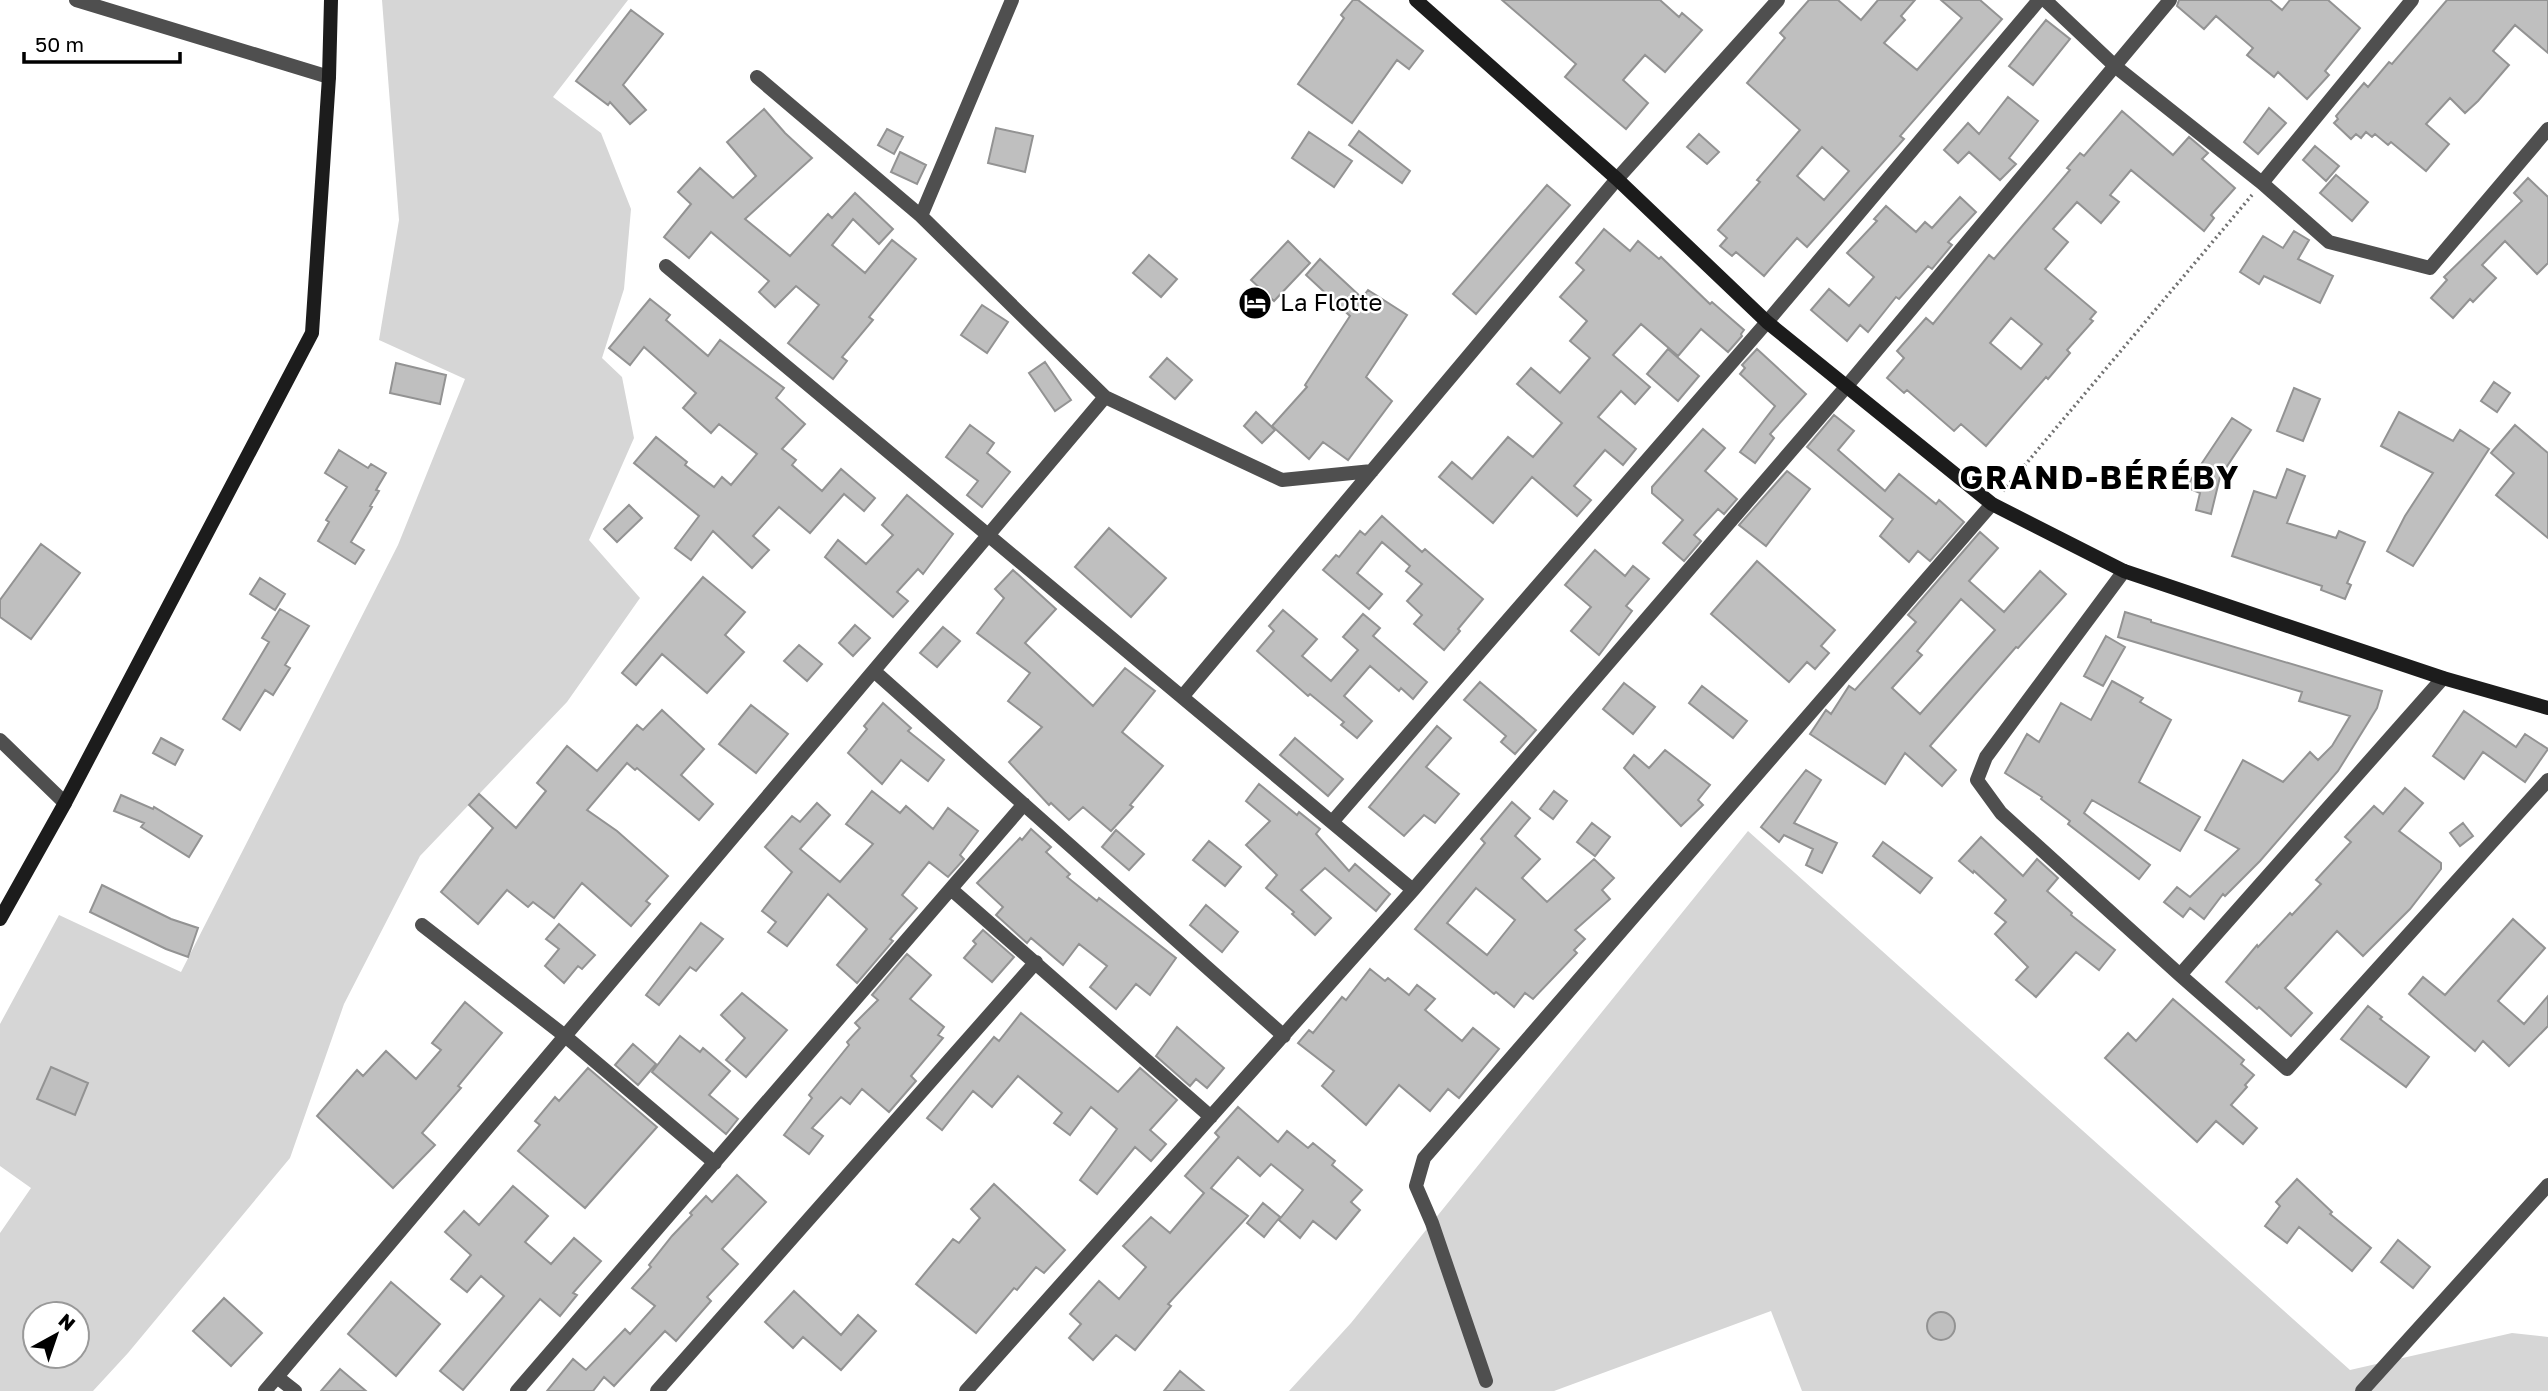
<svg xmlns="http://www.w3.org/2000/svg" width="2548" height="1391" font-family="'Golos Text',sans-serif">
	<rect width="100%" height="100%" fill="#fff"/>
	<path fill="#d6d6d6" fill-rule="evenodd" d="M382,0H628L553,97L601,133L631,209L624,289L602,358L622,377L634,438L589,540L640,598L567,702L420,856L344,1004L290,1158L128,1353L93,1391H0V1233L31,1188L0,1166V1024L59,915L181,972L398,545L465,379L379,340L399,220ZM35,1314H77V1356H35Z
		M1748,831L2350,1370L2512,1333L2548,1337V1391H1802L1771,1311L1554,1391H1289L1351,1323Z"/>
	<path fill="#bfbfbf" stroke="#939393" stroke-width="2" fill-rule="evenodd" d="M1353,0H1358L1423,51L1409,69L1397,60L1352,123L1298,84L1344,18L1341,15Z
		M1502,0H1660L1679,17L1682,13L1702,30L1665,72L1645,55L1623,80L1648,103L1626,129L1565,77L1576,64Z
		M1809,0H1838L1861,20L1878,0H1915L1901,16L1905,20L1884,43L1917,70L1962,18L1941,0H1980L2002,19L1900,136L1904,139L1807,247L1797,238L1764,276L1736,252L1732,256L1720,246L1727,238L1718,230L1760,182L1757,180L1800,130L1747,83L1785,38L1780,33ZM1822,147L1849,171L1824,200L1797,176Z
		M2179,0H2270L2282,10L2290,0H2328L2360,28L2325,71L2329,75L2307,99L2278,72L2274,77L2247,55L2253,48L2216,16L2204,29L2177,6Z
		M2447,0H2548V53L2515,25L2493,51L2509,65L2478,101L2465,113L2450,98L2426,124L2449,144L2426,171L2391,142L2388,145L2375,134L2372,137L2366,132L2361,138L2356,134L2351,139L2334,123L2338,119L2336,116L2364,83L2368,87L2389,62L2392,64Z
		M631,10L663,34L623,85L646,110L630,124L610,102L608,105L576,81Z
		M2046,20L2070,39L2033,85L2009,66Z
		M2008,97L2038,121L2009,158L2016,164L2000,180L1969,152L1958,163L1944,150L1968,123L1979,134Z
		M2269,108L2286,123L2258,154L2244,142Z
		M764,109L785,133L812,158L745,219L790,256L828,214L832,218L855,193L893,229L879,244L853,219L832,245L865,273L892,240L916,259L869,317L873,320L842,357L847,361L833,379L788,343L819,305L796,286L775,307L759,292L769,281L711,232L689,258L664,237L691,204L678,192L700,168L733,198L756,176L727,142Z
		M2122,111L2173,155L2189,137L2208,153L2202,159L2235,188L2211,215L2214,218L2204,231L2131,170L2110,195L2119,202L2101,223L2077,202L2053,229L2068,242L2045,269L2096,312L2090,319L2093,321L2067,350L2070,353L2048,379L2046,377L1986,446L1961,424L1954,431L1907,390L1904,393L1887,378L1904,358L1897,351L1926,318L1933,324L1989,255L1994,259L2070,170L2067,168L2080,153L2084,156ZM2011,318L2042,344L2021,369L1990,343Z
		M996,128L1033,136L1025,172L988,163Z
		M887,129L903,137L894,154L878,145Z
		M1359,131L1410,171L1402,183L1349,145Z
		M1309,132L1352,161L1334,187L1292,158Z
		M1699,134L1719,152L1707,164L1687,147Z
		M2315,146L2339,166L2326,181L2303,160Z
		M900,152L926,165L917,184L891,172Z
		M2336,175L2368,202L2352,221L2320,193Z
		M2528,178L2548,197V263L2537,274L2505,241L2482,265L2496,278L2473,302L2470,299L2453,318L2431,298L2447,280L2444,277L2522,201L2514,193Z
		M1547,185L1570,205L1476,314L1453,294Z
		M1960,197L1976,212L1948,242L1952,245L1932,269L1928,266L1899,299L1896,297L1868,332L1860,325L1847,341L1811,310L1829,289L1849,306L1874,277L1847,253L1877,221L1874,219L1886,206L1916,232L1925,222L1932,228Z
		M1604,229L1630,251L1638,241L1659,259L1661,257L1710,304L1712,302L1744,330L1741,334L1742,336L1728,352L1701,329L1678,356L1641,324L1613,355L1650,387L1635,404L1621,391L1598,417L1636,449L1623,465L1605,450L1574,486L1591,500L1577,516L1532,477L1493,523L1439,477L1452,462L1472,479L1508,437L1533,457L1562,423L1517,384L1531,368L1560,393L1590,358L1570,341L1587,321L1560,297L1584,270L1576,263Z
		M2294,231L2309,240L2298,259L2333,276L2320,303L2264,276L2259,284L2240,272L2263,236L2283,248Z
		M1288,241L1310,263L1274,301L1251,280Z
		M1149,255L1177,279L1161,297L1133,273Z
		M1320,259L1362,298L1368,290L1407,315L1366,377L1392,401L1348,460L1323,442L1309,459L1272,426L1307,387L1305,385L1350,316L1306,275Z
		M650,299L670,315L666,320L708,356L720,340L784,388L776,398L805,424L782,449L796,460L792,465L822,491L841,469L875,498L864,511L844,494L810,533L779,507L753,536L769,550L752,568L713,531L691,560L675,548L699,516L634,463L656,437L687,462L685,465L714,487L722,477L731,485L757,454L719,424L711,433L683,408L696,393L644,347L630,365L609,348Z
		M982,305L1008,322L987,353L961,335Z
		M1668,349L1699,376L1678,401L1647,374Z
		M1757,349L1806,394L1770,434L1774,438L1755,463L1740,452L1775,406L1740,374L1745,368L1742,365Z
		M1167,358L1192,380L1175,399L1150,377Z
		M1045,362L1071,400L1055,411L1029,373Z
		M396,363L446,375L440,404L390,393Z
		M2494,382L2510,393L2497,412L2481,401Z
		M2294,388L2320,399L2303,441L2277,431Z
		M1256,412L1275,430L1262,443L1244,426Z
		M2399,412L2453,441L2460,430L2489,449L2413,566L2387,551L2405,516L2433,473L2381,446Z
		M1834,415L1854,431L1838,450L1885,491L1899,474L1936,504L1939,500L1964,522L1930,561L1918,551L1909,562L1880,536L1893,519L1807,447Z
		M2232,418L2251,430L2220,477L2211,514L2196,510L2200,493L2186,487Z
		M970,425L994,443L987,453L1010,472L982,507L967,495L978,481L946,457Z
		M2515,425L2548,453V538L2496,495L2514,473L2491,453Z
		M1703,429L1725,448L1705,471L1737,499L1724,514L1718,509L1694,535L1701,541L1684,561L1663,543L1683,520L1652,493V487Z
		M339,450L368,468L371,464L386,473L376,490L379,491L370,506L372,507L351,542L364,550L355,564L318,541L329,522L326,520L347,487L325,473Z
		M2287,469L2305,476L2287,523L2336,538L2339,531L2365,542L2347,583L2351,585L2345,599L2321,590L2322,586L2232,556L2254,491L2276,498Z
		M1787,471L1810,489L1766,546L1739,525Z
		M907,495L953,534L923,574L918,569L897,592L908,601L893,617L825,557L838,540L866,564L893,535L882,525Z
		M629,505L642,518L617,542L604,529Z
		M1382,516L1422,552L1425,549L1483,599L1458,629L1460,631L1444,650L1414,624L1422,615L1407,601L1422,584L1406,571L1410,566L1382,542L1357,573L1382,594L1369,609L1323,570L1336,555L1339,557L1360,531L1365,535Z
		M1109,528L1166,578L1131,617L1075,567Z
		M1980,532L1998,548L1969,581L2004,612L2040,571L2066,594L2018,648L2016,647L1930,746L1956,770L1942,786L1905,753L1885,784L1810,734L1826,710L1831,714L1849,686L1855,690L1916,622L1908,615ZM1961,599L1995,630L1920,714L1892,688L1922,655L1917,651Z
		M41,544L80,573L31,639L0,617V600Z
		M1595,550L1625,576L1633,566L1649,579L1626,606L1632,611L1599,655L1571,631L1591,607L1565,585Z
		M1757,561L1835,630L1821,646L1829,653L1815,669L1807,662L1789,682L1711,614Z
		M1013,570L1056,609L1025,643L1093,706L1125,668L1155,691L1122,732L1163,766L1130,805L1133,807L1111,831L1083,807L1069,820L1051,803L1049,805L1009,762L1042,727L1008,701L1030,673L977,633L1004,598L995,589Z
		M703,577L745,612L725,635L744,652L707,693L662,654L636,685L622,673Z
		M260,578L285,594L275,610L250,594Z
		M280,609L309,626L285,665L290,668L273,695L265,690L240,730L223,719L269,642L262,638Z
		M1283,610L1317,639L1302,656L1331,681L1358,650L1343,637L1363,614L1380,628L1373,636L1427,682L1413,699L1401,688L1399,691L1370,666L1344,696L1372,721L1357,738L1341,725L1344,722L1310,694L1308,696L1257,651L1274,631L1269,626Z
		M2125,612L2151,620V622L2382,691L2377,708L2338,771L2260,861L2225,896L2223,894L2204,919L2190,908L2183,917L2164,902L2177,887L2190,897L2239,849L2205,830L2243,760L2283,782L2310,752L2318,760L2332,746L2350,716L2299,701L2302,692L2118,637Z
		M855,625L870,638L853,656L839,643Z
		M943,627L960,641L937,667L920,653Z
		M2106,636L2125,647L2103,686L2084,676Z
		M799,645L822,664L807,681L784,661Z
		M2112,681L2143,698L2140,702L2171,720L2139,782L2200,817L2180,851L2092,800L2084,813L2150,865L2139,879L2068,824L2070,821L2041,799L2042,797L2005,773L2027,734L2039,742L2061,703L2091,720Z
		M1480,682L1536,730L1515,754L1501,742L1506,736L1464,700Z
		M1624,683L1655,707L1633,734L1603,709Z
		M1702,686L1747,721L1733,738L1689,703Z
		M883,703L911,728L908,731L944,760L928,781L901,760L882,784L848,753L867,729L864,726Z
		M751,705L788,734L756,773L719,744Z
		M662,710L704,749L681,775L713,804L699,820L637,768L635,770L627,763L587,810L617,831L668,876L646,901L650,904L631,926L582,883L554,918L533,902L528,907L507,890L478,924L441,892L493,828L469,805L479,794L516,828L546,791L537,783L567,746L597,771L637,725L643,730Z
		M2464,711L2516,747L2525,734L2548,749L2525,782L2483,752L2464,779L2433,756Z
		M1437,726L1451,738L1426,767L1459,794L1435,823L1424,815L1404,836L1369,807Z
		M161,738L183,750L175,765L153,753Z
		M1295,738L1343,779L1328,796L1280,755Z
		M1665,750L1710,785L1698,800L1703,805L1681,826L1624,768L1634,755L1649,768Z
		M1806,770L1821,780L1794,823L1837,843L1822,873L1806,865L1813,849L1784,835L1779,842L1761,827Z
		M1259,784L1297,815L1299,812L1320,829L1316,834L1349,871L1355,864L1390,894L1376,911L1325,868L1301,890L1331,918L1315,935L1292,914L1294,912L1266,888L1277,875L1246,845L1270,821L1246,801Z
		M2405,788L2423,803L2399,831L2441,863V869L2410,909L2363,956L2337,931L2285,988L2312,1013L2291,1036L2259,1007L2257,1009L2226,982L2257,945L2258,947L2290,913L2292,915L2321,884L2316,880L2351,842L2345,837L2374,806L2383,814Z
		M872,791L900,813L906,806L933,829L948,808L978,831L960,855L964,859L948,877L929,862L902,895L917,908L890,939L893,941L857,983L837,965L867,929L828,894L787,946L768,932L776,922L762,911L792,872L765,847L792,816L800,822L817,803L830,815L800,849L840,882L873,844L846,824Z
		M1554,791L1567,801L1553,819L1540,809Z
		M121,795L153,809L154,807L202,836L189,857L141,827L144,823L114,811Z
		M1512,802L1530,818L1515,836L1540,859L1522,878L1547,902L1594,859L1614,878L1602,890L1610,899L1575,930L1585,939L1574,950L1577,953L1533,999L1525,993L1514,1007L1496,992L1494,994L1415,929L1485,843L1481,839ZM1476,888L1515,920L1487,955L1447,923Z
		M1592,823L1610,837L1595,856L1577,842Z
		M2463,823L2473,836L2460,846L2450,833Z
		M1031,829L1051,847L1046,852L1070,874L1067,877L1097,901L1099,898L1176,958L1150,995L1136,984L1116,1009L1090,987L1107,966L1079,944L1063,965L1031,938L1027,943L996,915L1003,907L977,883L1020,838L1022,840Z
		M1116,830L1144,854L1129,870L1102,847Z
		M1981,837L2023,876L2037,859L2058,878L2047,891L2072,913L2071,915L2115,950L2099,970L2076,952L2036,997L2016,980L2028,967L1995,934L2006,922L1995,913L2006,900L1974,871L1973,873L1959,861Z
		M1209,841L1241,867L1225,886L1193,860Z
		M1883,842L1932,878L1920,893L1873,856Z
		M102,885L171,919L198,928L188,957L166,949L90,912Z
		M1206,905L1238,932L1222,952L1190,925Z
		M2513,919L2545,948L2498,1001L2524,1024L2548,996V1026L2509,1066L2483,1041L2475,1051L2409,994L2423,977L2445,995Z
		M701,923L723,939L696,971L690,967L659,1005L646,995Z
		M559,924L595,955L582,969L578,966L564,983L545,966L559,949L546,939Z
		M983,930L1014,957L992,982L964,958L976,944L973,941Z
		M907,954L931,975L910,999L944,1027L938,1035L943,1038L911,1076L916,1081L889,1112L862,1089L850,1104L841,1097L812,1128L823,1136L809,1154L784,1135L812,1098L809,1095L849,1045L847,1042L860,1028L855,1023L878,1000L872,995Z
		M1370,969L1385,981L1388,978L1409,995L1417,985L1435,999L1425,1010L1462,1041L1473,1028L1499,1049L1459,1098L1448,1089L1430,1111L1399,1085L1366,1125L1322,1086L1334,1071L1298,1043L1309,1030L1313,1033L1342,997L1346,1000Z
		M742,993L787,1030L746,1077L726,1060L745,1038L721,1015Z
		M2173,999L2244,1060L2241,1064L2254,1075L2245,1085L2247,1087L2231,1105L2257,1128L2243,1144L2216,1121L2197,1142L2105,1058L2128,1033L2136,1041Z
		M465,1002L502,1033L458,1086L461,1088L422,1133L435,1145L393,1188L317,1116L357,1070L363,1076L386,1051L416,1079L441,1050L432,1043Z
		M2368,1006L2382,1017L2380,1019L2429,1057L2406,1087L2341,1039Z
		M1021,1013L1118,1092L1140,1068L1177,1100L1150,1130L1166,1144L1151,1161L1135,1147L1097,1194L1080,1180L1117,1129L1091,1107L1070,1135L1054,1123L1062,1113L1018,1076L992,1107L973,1091L942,1130L927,1118L994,1037L999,1041Z
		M1177,1027L1224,1068L1207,1088L1196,1079L1190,1086L1156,1056Z
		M680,1036L700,1052L703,1048L730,1071L709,1095L738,1119L726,1134L652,1072Z
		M633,1044L656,1064L638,1085L615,1065Z
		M51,1067L88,1083L75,1115L37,1099Z
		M588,1068L657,1127L585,1208L518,1151L540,1125L535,1121L555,1097L559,1101Z
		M1238,1107L1278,1142L1287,1131L1308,1148L1313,1143L1335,1161L1332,1165L1362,1190L1351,1202L1360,1210L1336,1239L1313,1221L1300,1238L1279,1220L1303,1190L1271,1164L1260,1176L1238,1157L1211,1188L1248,1216L1168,1304L1171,1306L1135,1350L1116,1335L1093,1360L1069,1338L1081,1324L1070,1314L1099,1281L1119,1299L1146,1267L1123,1246L1151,1217L1170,1233L1204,1193L1185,1176L1219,1137L1215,1133Z
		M737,1175L766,1202L722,1249L738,1264L707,1297L711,1301L676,1341L665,1331L614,1386L604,1377L593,1391H547L573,1359L586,1370L625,1329L630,1334L655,1306L632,1288L651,1267L649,1265L672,1236L692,1215L690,1213L706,1196L712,1202Z
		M2297,1179L2332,1212L2330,1214L2371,1248L2352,1271L2299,1227L2287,1243L2265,1226L2280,1206L2276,1202Z
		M994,1184L1065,1250L1044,1273L1036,1267L1017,1290L1014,1288L976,1333L916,1284L953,1239L959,1243L980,1218L971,1209Z
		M513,1186L548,1216L525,1242L551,1264L574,1238L601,1261L573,1293L577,1295L560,1316L540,1299L463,1390L440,1371L504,1296L481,1276L467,1292L451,1279L471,1255L445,1232L464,1211L479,1225Z
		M1263,1203L1280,1217L1264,1237L1247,1223Z
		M2398,1240L2430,1267L2413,1288L2381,1262Z
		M391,1282L440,1324L396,1376L348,1334Z
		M794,1291L841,1335L858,1315L876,1331L841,1370L803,1337L793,1348L765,1322Z
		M224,1298L262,1333L231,1366L193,1331Z
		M1927 1326a14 14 0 1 1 28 0a14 14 0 1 1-28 0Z
		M340,1369L366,1391H321Z
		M1180,1371L1204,1391H1164Z"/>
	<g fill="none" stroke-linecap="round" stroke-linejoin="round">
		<path stroke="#717171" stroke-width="3.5" stroke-dasharray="2 3.5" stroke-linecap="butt" d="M2003,491L2252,195"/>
		<path stroke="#4f4f4f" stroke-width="14" d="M76,0L329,77
			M1012,0L921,216L1105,397L1282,480L1372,471
			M2045,0L2116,67L2262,183L2329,242L2430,268L2548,129
			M757,77L921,216
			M2262,183L2412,0
			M666,266L1413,890
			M2124,571L1986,757L1977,780L2001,813L2180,975L2287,1069L2548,780
			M874,671L1284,1036
			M1182,697L1617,179L1778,0
			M0,740L65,803
			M1333,821L1767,322L2039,0
			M952,890L1211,1117
			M422,925L565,1036L715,1163
			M2180,975L2443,678
			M277,1377L295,1391
			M1486,1381L1432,1223L1416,1186L1424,1158L1992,504
			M265,1391L1105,397
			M517,1391L1024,804
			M657,1391L1036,962
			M966,1391L1413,890L1846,387L2170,0"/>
		<path stroke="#4f4f4f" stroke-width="14" d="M2362,1391L2548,1185"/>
		<path stroke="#1c1c1c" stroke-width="14" d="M1416,0L1617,179L1767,322L1992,504L2124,571L2443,678L2548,708
			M0,919L65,803L312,333L329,77L331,0"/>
	</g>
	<defs>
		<symbol id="hotel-disc" viewBox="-11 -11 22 22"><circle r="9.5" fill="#000" stroke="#fff"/><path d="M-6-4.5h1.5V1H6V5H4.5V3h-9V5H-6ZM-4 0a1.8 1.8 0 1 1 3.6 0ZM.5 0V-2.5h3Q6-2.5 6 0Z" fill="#fff"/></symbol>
	</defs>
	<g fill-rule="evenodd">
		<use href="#hotel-disc" x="1236" y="284" width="38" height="38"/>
	</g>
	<g text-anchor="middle" stroke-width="5" stroke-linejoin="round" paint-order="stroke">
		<g font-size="24" fill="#000" stroke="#fff" text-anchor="start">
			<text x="1280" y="311">La Flotte</text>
		</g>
		<g font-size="32" font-weight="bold" letter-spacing="2" fill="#000" stroke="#fff">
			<text x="2100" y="489">GRAND-BÉRÉBY</text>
		</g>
	</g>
	<g transform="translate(56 1335) rotate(40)"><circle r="33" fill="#ffffff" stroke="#999999" stroke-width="2"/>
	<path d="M0-5L12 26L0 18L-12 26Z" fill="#000000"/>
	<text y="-10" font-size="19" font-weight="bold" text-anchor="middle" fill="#000000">N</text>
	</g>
	<path d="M24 52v10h156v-10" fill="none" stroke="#000000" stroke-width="3.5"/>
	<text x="35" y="52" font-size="21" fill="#000000" stroke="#ffffff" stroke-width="5" paint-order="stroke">50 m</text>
</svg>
